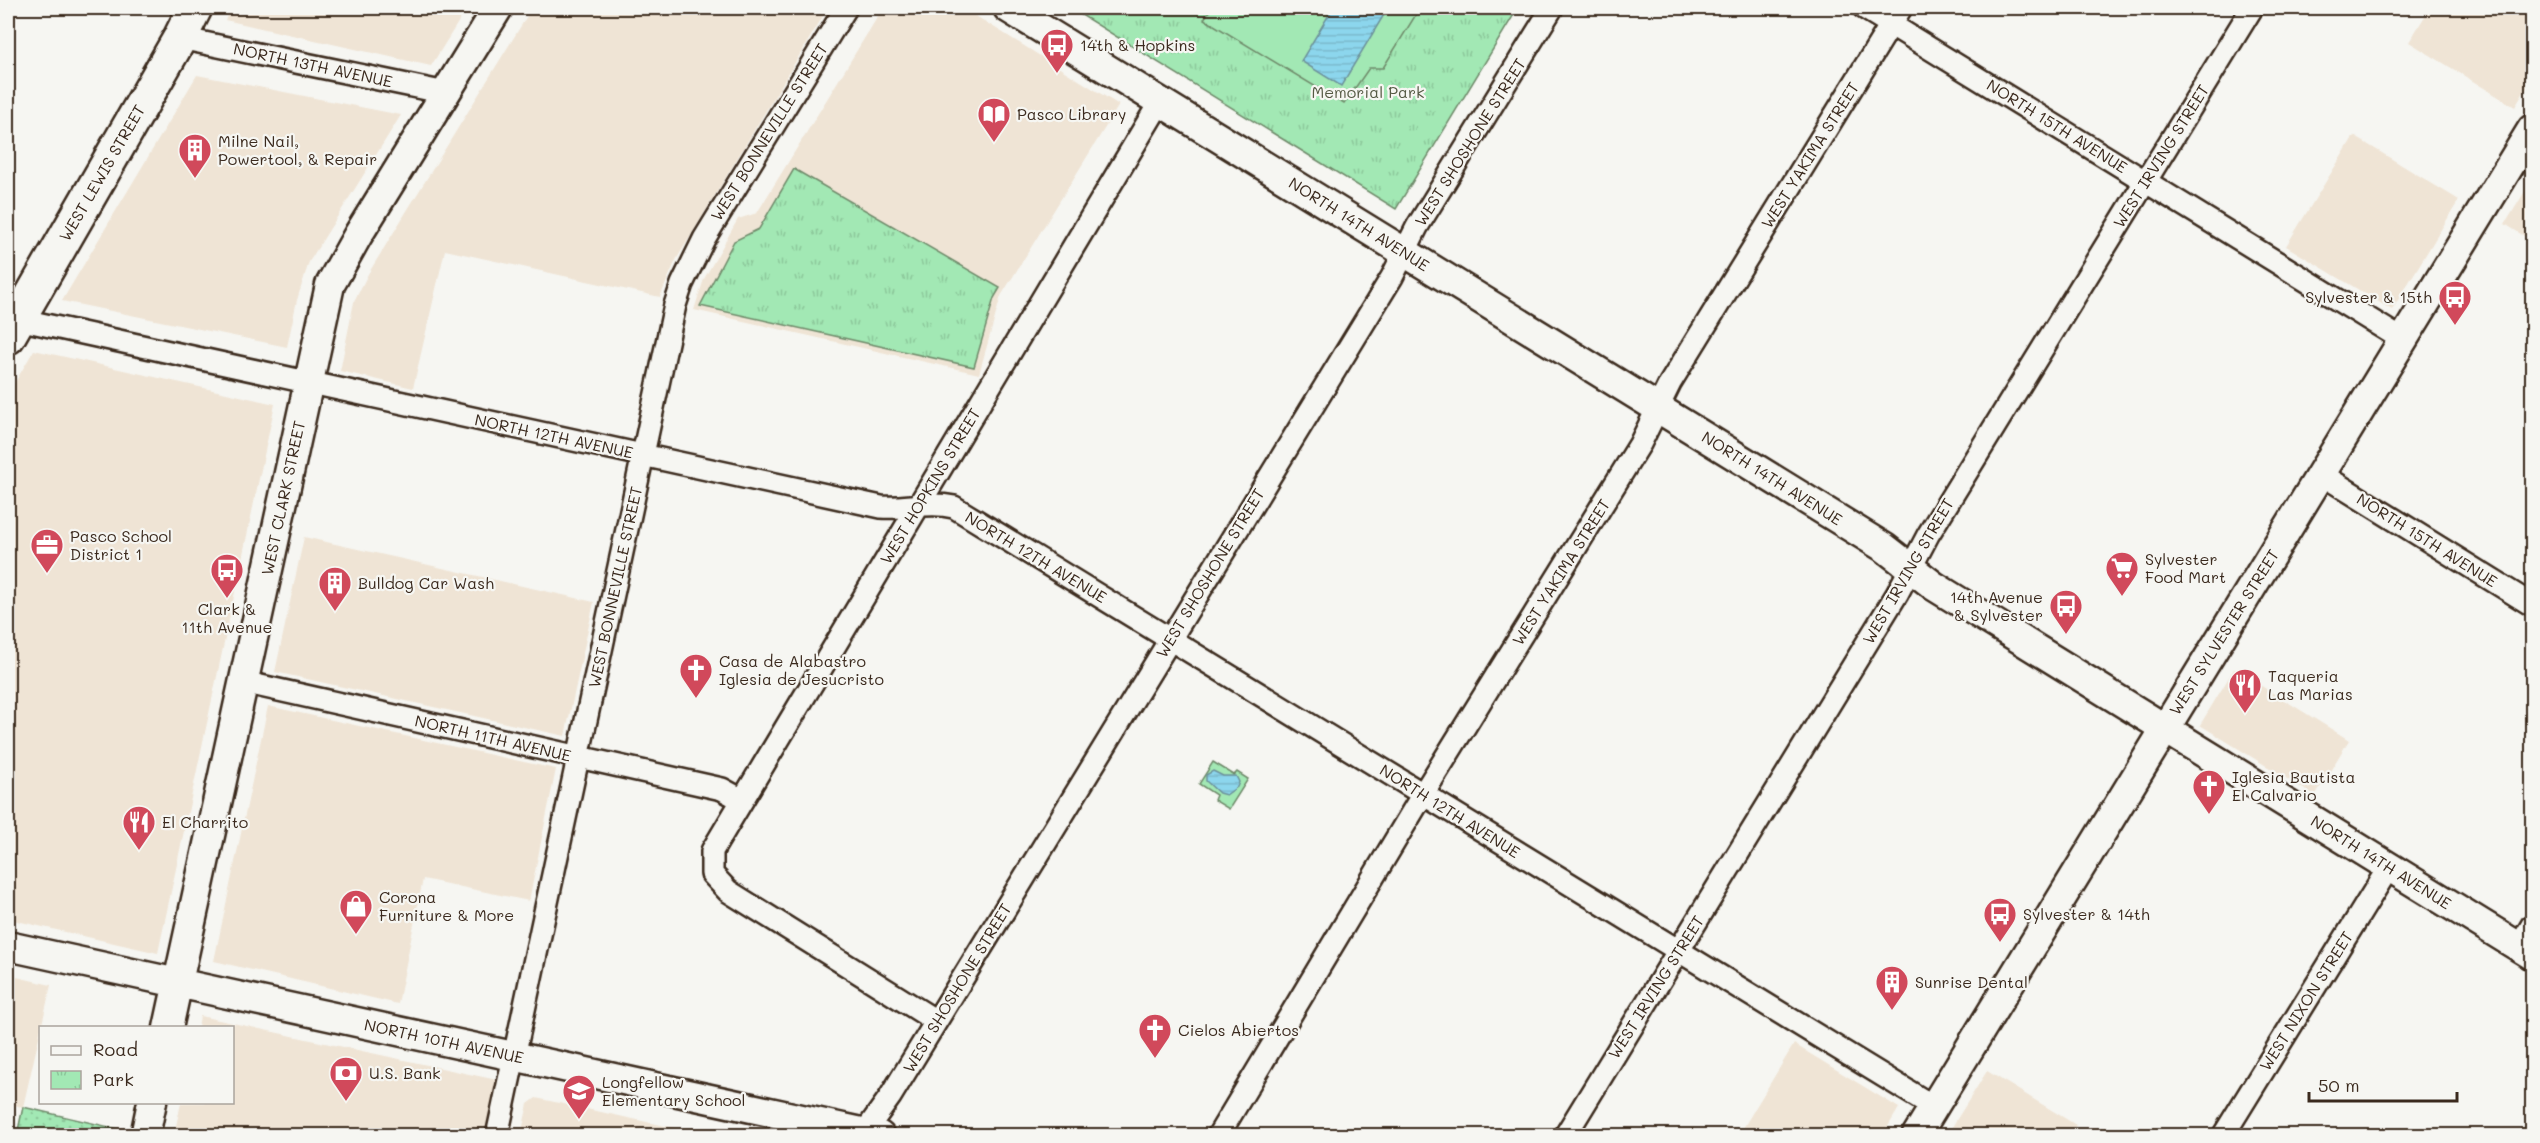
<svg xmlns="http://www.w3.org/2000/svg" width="2540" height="1143" font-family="Mali,sans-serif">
	<defs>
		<pattern id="grass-dots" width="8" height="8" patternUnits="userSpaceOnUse" patternTransform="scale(1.5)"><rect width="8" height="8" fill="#a2e8b4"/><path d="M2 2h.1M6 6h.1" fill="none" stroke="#8cc79a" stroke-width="1.8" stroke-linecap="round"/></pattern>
		<pattern id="park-tufts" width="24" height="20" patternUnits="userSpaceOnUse" patternTransform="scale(1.5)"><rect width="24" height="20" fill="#a2e8b4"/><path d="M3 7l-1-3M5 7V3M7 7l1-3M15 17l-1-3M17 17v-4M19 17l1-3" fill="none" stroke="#8cc79a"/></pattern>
		<pattern id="water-rules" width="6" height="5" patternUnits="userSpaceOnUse" patternTransform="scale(1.5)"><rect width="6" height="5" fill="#8cd6ed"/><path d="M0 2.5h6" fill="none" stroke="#7ab8cb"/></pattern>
	</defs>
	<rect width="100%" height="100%" fill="#f6f6f2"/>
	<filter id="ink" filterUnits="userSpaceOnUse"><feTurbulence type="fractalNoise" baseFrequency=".0167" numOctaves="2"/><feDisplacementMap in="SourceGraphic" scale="12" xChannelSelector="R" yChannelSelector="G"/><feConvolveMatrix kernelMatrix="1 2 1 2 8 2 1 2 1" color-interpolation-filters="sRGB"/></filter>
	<g filter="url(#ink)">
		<path fill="#efe4d5" d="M231,8H467L431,66L225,20Z
			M532,8H828L676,260L660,297L445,250L413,388L340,371L354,302L368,274Z
			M883,8H963L1119,105L1001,296L979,374L694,310L704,279L738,219L757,213Z
			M2430,8H2532V79L2515,107L2409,42Z
			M197,75L401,115L309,262L297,300L287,347L62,301Z
			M2354,136L2459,200L2392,310L2286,246Z
			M2532,180V241L2505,224Z
			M34,350L275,404L158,953L8,919V394Z
			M304,537L594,602L565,736L275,672Z
			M2234,669L2349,740L2315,796L2200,725Z
			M268,706L556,769L529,901L423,879L398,1004L214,961Z
			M8,975L51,985L23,1107L8,1104Z
			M200,1016L497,1080L485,1135H174L181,1103L232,1102V1028L198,1027Z
			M1794,1044L1899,1108L1883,1135H1739Z
			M1987,1071L2076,1125L2070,1135H1947Z
			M536,1098L707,1135H521L528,1104Z"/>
		<path fill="url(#grass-dots)" stroke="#6e8969" stroke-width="1.5" d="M23,1107L118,1129L117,1135H17Z"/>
		<path fill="url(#park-tufts)" stroke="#6e8969" stroke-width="1.5" d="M1070,8H1518L1396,209Z
			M794,169L1000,288L994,298L974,367L700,306L734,241L759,229Z"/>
		<path fill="#a2e8b4" stroke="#6e8969" stroke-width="1.5" d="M1211,8H1420L1383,68H1369L1344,104L1204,19Z
			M1213,762L1234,775L1237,772L1248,779L1229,809L1214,800L1216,795L1199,784Z"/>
		<path fill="url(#water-rules)" stroke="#6c919a" stroke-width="1.5" d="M1333,8H1388L1341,86L1301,61Z
			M1213,771L1223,776H1236L1239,782L1237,787L1226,795L1219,793L1206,781V775Z"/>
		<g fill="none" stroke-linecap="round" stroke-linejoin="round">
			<defs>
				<path id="street" d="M1864,8L2403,340
					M180,38L446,93
					M18,319L881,507C906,509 929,501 954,507L1934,1107
					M2321,474L2532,605
					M243,682L722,789L742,800
					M2519,947L2532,925
					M936,1021L728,891L712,874V851L1160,102
					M497,1136L675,305L682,284L704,239L846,8
					M862,1136L890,1097L1392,277L1417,227L1552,8
					M1218,1136L1423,794L1640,444L1670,383L1901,8
					M1565,1136L1897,594L1928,535L2252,8
					M2223,1136L2389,867"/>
				<path id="secondary" d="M1008,8L1885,548L1934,586L2532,955
					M8,946L880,1136
					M168,1028L330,285L358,235L498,8
					M145,1136L152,1102
					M1916,1136L2532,129"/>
				<path id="primary" d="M8,337L180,38L195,8"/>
			</defs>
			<use href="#street" stroke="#3b2a1e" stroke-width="26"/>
			<use href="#secondary" stroke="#3b2a1e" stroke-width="33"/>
			<use href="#primary" stroke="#3b2a1e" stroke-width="38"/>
			<use href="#street" stroke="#f6f6f2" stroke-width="21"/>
			<use href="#secondary" stroke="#f6f6f2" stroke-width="28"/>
			<use href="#primary" stroke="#f6f6f2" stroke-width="33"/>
		</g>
	</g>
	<defs>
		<symbol id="bus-pin" viewBox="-11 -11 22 30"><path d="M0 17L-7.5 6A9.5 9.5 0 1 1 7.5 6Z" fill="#d1495b" stroke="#f6f6f2"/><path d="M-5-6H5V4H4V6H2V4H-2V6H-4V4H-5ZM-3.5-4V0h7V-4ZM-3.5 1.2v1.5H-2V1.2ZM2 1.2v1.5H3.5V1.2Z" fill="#fff"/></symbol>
		<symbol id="library-pin" viewBox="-11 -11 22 30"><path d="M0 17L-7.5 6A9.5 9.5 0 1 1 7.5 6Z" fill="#d1495b" stroke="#f6f6f2"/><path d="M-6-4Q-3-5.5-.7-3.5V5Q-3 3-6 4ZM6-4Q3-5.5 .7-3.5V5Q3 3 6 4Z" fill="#fff"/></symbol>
		<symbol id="building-pin" viewBox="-11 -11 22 30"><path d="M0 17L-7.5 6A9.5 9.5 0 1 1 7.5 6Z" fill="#d1495b" stroke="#f6f6f2"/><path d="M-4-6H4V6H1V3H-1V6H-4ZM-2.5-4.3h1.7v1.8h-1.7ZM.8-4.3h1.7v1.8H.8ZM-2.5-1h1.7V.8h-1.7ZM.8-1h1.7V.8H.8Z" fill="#fff"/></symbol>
		<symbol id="office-pin" viewBox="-11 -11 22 30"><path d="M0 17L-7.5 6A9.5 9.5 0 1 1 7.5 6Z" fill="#d1495b" stroke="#f6f6f2"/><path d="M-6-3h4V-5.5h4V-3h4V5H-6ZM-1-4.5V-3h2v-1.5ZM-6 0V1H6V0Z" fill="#fff"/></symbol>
		<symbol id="supermarket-pin" viewBox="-11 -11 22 30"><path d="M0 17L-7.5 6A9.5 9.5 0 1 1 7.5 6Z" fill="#d1495b" stroke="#f6f6f2"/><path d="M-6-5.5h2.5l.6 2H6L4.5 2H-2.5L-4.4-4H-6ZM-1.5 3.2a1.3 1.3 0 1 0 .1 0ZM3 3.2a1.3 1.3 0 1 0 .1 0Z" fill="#fff"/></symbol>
		<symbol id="church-pin" viewBox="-11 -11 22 30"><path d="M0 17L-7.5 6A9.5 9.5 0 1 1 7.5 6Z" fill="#d1495b" stroke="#f6f6f2"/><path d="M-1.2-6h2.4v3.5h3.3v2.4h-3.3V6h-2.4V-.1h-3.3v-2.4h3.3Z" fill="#fff"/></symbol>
		<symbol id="restaurant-pin" viewBox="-11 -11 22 30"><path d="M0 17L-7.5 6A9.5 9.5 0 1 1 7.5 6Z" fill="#d1495b" stroke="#f6f6f2"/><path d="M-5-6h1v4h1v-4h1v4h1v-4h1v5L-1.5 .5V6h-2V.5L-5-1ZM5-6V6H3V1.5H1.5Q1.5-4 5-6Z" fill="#fff"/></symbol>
		<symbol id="shop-pin" viewBox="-11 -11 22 30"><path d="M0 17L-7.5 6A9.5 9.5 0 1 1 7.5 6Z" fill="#d1495b" stroke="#f6f6f2"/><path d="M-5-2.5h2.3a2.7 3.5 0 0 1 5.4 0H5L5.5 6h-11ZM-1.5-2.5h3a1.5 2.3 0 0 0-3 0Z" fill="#fff"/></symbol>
		<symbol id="bank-pin" viewBox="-11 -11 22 30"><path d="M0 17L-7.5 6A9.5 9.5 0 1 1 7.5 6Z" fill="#d1495b" stroke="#f6f6f2"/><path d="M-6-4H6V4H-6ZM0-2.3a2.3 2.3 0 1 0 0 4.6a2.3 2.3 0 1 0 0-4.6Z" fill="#fff"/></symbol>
		<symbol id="school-pin" viewBox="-11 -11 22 30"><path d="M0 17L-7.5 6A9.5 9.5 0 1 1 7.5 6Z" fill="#d1495b" stroke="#f6f6f2"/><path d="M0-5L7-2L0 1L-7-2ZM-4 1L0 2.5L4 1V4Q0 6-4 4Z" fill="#fff"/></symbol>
	</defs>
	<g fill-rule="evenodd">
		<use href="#bus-pin" x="1038" y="26" width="38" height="52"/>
		<use href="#library-pin" x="975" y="95" width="38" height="52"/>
		<use href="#building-pin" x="176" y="131" width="38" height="52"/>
		<use href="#bus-pin" x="2436" y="278" width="38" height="52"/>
		<use href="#office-pin" x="28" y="526" width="38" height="52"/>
		<use href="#supermarket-pin" x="2103" y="549" width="38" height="52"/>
		<use href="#bus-pin" x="208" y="551" width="38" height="52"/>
		<use href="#building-pin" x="316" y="564" width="38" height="52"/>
		<use href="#bus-pin" x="2047" y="587" width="38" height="52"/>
		<use href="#church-pin" x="677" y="651" width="38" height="52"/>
		<use href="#restaurant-pin" x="2226" y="666" width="38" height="52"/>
		<use href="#church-pin" x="2190" y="767" width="38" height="52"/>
		<use href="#restaurant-pin" x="120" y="803" width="38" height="52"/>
		<use href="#shop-pin" x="337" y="887" width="38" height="52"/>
		<use href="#bus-pin" x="1981" y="895" width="38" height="52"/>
		<use href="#building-pin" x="1873" y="963" width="38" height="52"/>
		<use href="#church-pin" x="1136" y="1011" width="38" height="52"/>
		<use href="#bank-pin" x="327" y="1054" width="38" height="52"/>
		<use href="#school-pin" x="560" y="1072" width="38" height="52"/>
	</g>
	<g text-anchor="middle" stroke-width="4.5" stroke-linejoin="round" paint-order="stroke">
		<g font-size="16" fill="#3b2a1e" stroke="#f6f6f2" text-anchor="start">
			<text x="1080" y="51">14th &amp; Hopkins</text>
			<text x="1017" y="120">Pasco Library</text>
			<text x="218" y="147">Milne Nail,<tspan x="218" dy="18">Powertool, &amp; Repair</tspan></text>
			<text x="2432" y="303" text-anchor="end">Sylvester &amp; 15th</text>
			<text x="70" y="542">Pasco School<tspan x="70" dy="18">District 1</tspan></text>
			<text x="2145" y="565">Sylvester<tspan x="2145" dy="18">Food Mart</tspan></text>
			<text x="358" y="589">Bulldog Car Wash</text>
			<text x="2043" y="603" text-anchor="end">14th Avenue<tspan x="2043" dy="18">&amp; Sylvester</tspan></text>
			<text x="227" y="615" text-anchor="middle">Clark &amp;<tspan x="227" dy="18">11th Avenue</tspan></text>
			<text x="719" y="667">Casa de Alabastro<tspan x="719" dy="18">Iglesia de Jesucristo</tspan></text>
			<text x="2268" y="682">Taqueria<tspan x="2268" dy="18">Las Marias</tspan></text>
			<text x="2232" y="783">Iglesia Bautista<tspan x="2232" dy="18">El Calvario</tspan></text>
			<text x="162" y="828">El Charrito</text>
			<text x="379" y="903">Corona<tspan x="379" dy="18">Furniture &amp; More</tspan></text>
			<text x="2023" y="920">Sylvester &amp; 14th</text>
			<text x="1915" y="988">Sunrise Dental</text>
			<text x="1178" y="1036">Cielos Abiertos</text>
			<text x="369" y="1079">U.S. Bank</text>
			<text x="602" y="1088">Longfellow<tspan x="602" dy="18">Elementary School</tspan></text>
		</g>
		<g font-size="16" fill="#3b2a1e" stroke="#f6f6f2">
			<text transform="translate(313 65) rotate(12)" y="6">NORTH 13TH AVENUE</text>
			<text transform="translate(2057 126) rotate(32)" y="6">NORTH 15TH AVENUE</text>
			<text transform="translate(769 132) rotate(-58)" y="6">WEST BONNEVILLE STREET</text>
			<text transform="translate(1470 142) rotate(-58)" y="6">WEST SHOSHONE STREET</text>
			<text transform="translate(1810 155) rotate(-58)" y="6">WEST YAKIMA STREET</text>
			<text transform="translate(2161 156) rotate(-58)" y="6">WEST IRVING STREET</text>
			<text transform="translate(102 173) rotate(-60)" y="6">WEST LEWIS STREET</text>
			<text transform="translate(1359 224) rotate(32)" y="6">NORTH 14TH AVENUE</text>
			<text transform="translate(554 436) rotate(12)" y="6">NORTH 12TH AVENUE</text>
			<text transform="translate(1772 478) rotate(32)" y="6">NORTH 14TH AVENUE</text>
			<text transform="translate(930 486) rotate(-59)" y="6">WEST HOPKINS STREET</text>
			<text transform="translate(283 498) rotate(-78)" y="6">WEST CLARK STREET</text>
			<text transform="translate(2427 540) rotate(32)" y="6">NORTH 15TH AVENUE</text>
			<text transform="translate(1036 557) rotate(31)" y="6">NORTH 12TH AVENUE</text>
			<text transform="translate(1908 571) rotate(-60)" y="6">WEST IRVING STREET</text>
			<text transform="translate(1561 572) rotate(-58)" y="6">WEST YAKIMA STREET</text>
			<text transform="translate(1210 573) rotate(-59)" y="6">WEST SHOSHONE STREET</text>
			<text transform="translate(615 587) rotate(-78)" y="6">WEST BONNEVILLE STREET</text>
			<text transform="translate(2224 632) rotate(-58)" y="6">WEST SYLVESTER STREET</text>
			<text transform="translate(493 738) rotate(13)" y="6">NORTH 11TH AVENUE</text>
			<text transform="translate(1450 811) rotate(32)" y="6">NORTH 12TH AVENUE</text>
			<text transform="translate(2381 862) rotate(32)" y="6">NORTH 14TH AVENUE</text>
			<text transform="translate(1656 987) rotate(-58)" y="6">WEST IRVING STREET</text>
			<text transform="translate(957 988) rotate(-59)" y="6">WEST SHOSHONE STREET</text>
			<text transform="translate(2306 1001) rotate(-58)" y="6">WEST NIXON STREET</text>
			<text transform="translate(444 1041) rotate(12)" y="6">NORTH 10TH AVENUE</text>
		</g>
		<g font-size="16" fill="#555a44" stroke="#f6f6f2">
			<text x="1368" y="98">Memorial Park</text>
		</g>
	</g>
	<rect width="2540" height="1143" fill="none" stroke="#f6f6f2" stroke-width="30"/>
	<rect x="15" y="15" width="2510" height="1113" fill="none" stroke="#3b2a1e" stroke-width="2" filter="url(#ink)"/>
	<rect x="39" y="1026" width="195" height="78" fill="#f6f6f2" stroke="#aba49d" stroke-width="1.5"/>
	<rect x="51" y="1046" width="30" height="9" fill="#f6f6f2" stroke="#aba49d" stroke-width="1.5"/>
	<text x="93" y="1056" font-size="18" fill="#3b2a1e">Road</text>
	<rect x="51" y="1071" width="30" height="18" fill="url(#park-tufts)" stroke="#aba49d" stroke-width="1.5"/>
	<text x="93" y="1086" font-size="18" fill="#3b2a1e">Park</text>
	<path d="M2309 1092v9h148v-9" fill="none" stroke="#3b2a1e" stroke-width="3"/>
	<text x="2318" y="1092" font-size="18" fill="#3b2a1e" stroke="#f6f6f2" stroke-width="4.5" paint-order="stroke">50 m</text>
</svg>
